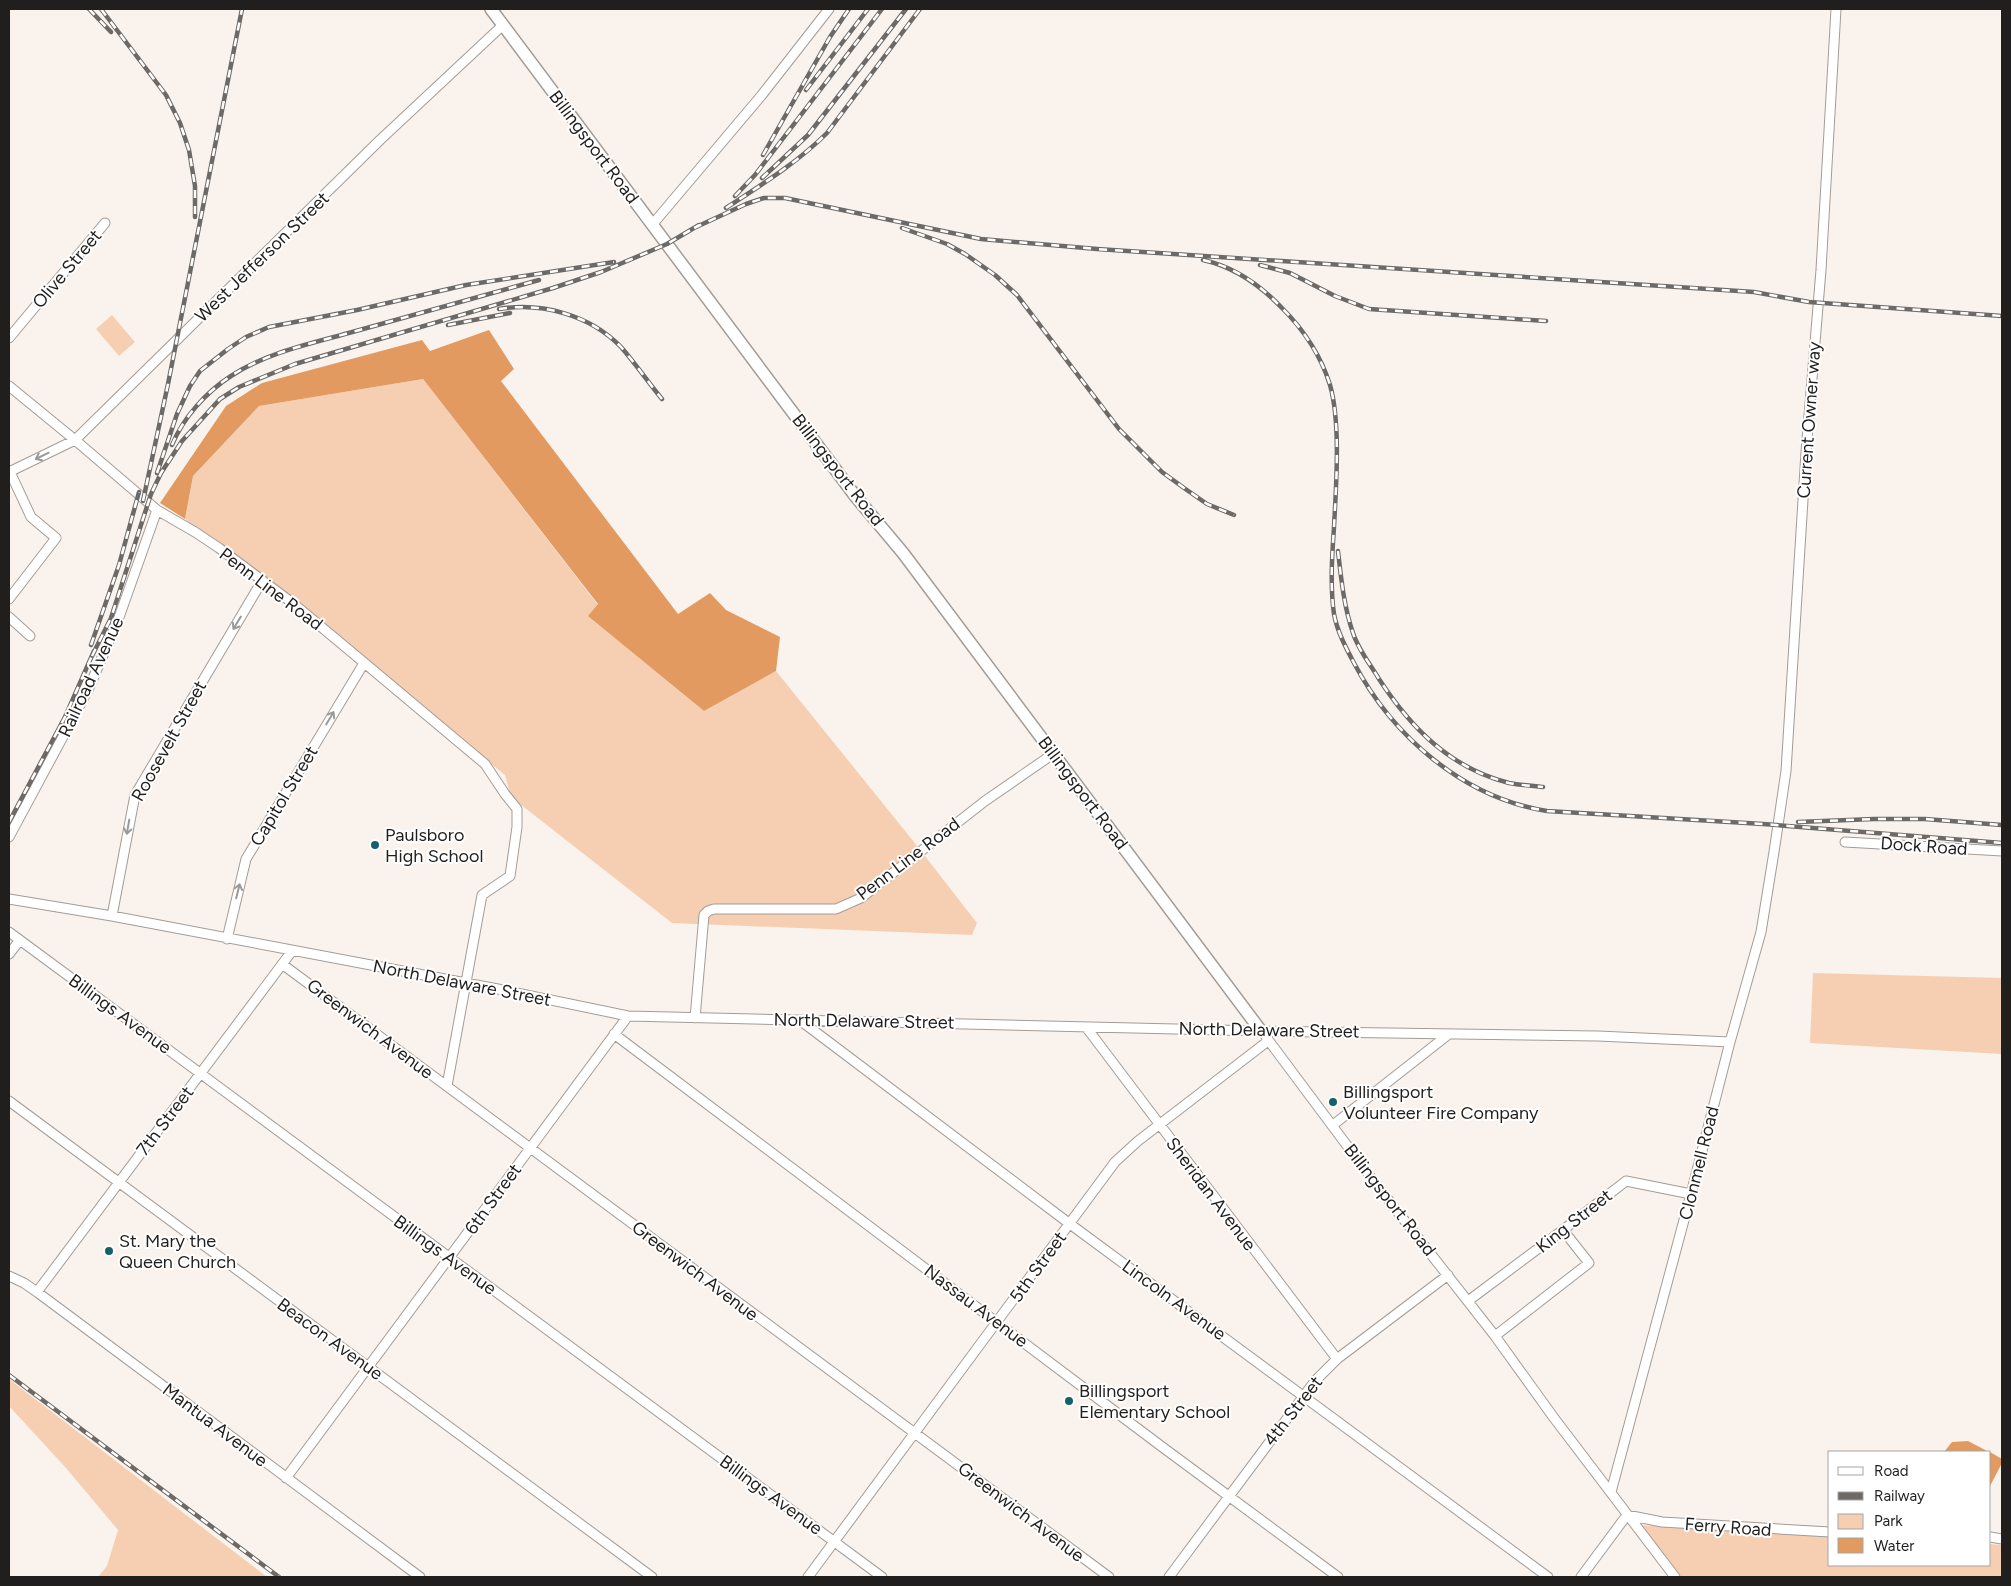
<svg xmlns="http://www.w3.org/2000/svg" width="2011" height="1586" font-family="Figtree,sans-serif">
	<rect width="100%" height="100%" fill="#faf3ed"/>
	<path fill="#f6cfb3" d="M112,315L135,342L119,356L96,329Z
		M423,379L598,605L589,616L704,711L776,671L914,842L977,923L972,935L672,923L511,797L505,775L185,519L193,476L259,406Z
		M1813,973L2002,978V1054L1810,1043Z
		M9,1379L267,1577H98L107,1566L118,1530L66,1468L9,1406Z
		M1637,1525L1830,1534V1565H1990V1544L2002,1545V1577H1677Z"/>
	<path fill="#e29a61" d="M489,330L514,369L501,381L678,614L710,593L726,610L780,637L776,671L704,711L588,616L598,604L423,379L259,406L193,476L185,519L160,503L226,406L262,383L422,340L430,351Z
		M1968,1441L1989,1452H1944L1952,1442Z
		M1990,1452L2002,1459V1463L1990,1486Z"/>
	<g fill="none" stroke-linecap="round" stroke-linejoin="round">
		<defs>
			<path id="street" d="M652,225L761,96L829,9
				M9,338L105,223
				M9,386L75,440L157,510L195,532L219,548L295,605L349,650L485,764L505,794L517,809V827L510,876L482,895L447,1086
				M9,472L75,440L380,140L503,25
				M9,599L56,538L31,517L10,472
				M9,617L30,636
				M9,837L88,690L117,623L157,510
				M1845,842L2002,851
				M9,899L112,916L503,990L628,1016L1261,1031L1598,1036L1730,1042
				M112,916L135,795L262,581
				M9,932L882,1577
				M227,939L246,859L364,663
				M9,954L20,940
				M282,964L1109,1577
				M695,1018L704,915L708,911L714,909H836L861,898L985,801L1053,754
				M801,1021L1070,1224L1548,1577
				M1086,1027L1337,1359
				M614,1034L1165,1449L1338,1577
				M1266,1037L1372,1179L1495,1336L1554,1418L1675,1577
				M9,1101L652,1577
				M1333,1125L1449,1034
				M9,1276L24,1283L37,1292L420,1577
				M37,1292L292,951
				M1468,1301L1563,1230L1626,1181L1691,1194
				M1495,1336L1589,1263L1563,1230
				M286,1478L628,1016
				M1611,1492L1691,1194L1730,1042L1761,932L1774,852L1786,771L1806,452L1821,270L1836,9
				M1990,1537L2002,1539
				M808,1577L1115,1162L1138,1141L1268,1041
				M1169,1577L1315,1381L1337,1359L1448,1275
				M1581,1577L1627,1515L1662,1522L1830,1532"/>
			<path id="secondary" d="M491,9L856,497L903,553L1261,1031"/>
		</defs>
		<use href="#street" stroke="#a39c97" stroke-width="11"/>
		<use href="#secondary" stroke="#a39c97" stroke-width="14"/>
		<use href="#street" stroke="#fff" stroke-width="9"/>
		<use href="#secondary" stroke="#fff" stroke-width="11"/>
		<defs>
			<path id="rail" d="M89,9L111,32
				M101,9L166,95L180,123L189,150L195,186V217
				M806,90L868,9
				M763,155L830,37L849,9
				M762,178L808,135L906,9
				M735,196L755,175L882,9
				M726,208C761,185 797,163 827,133L920,9
				M694,228L746,204L764,198H785L981,239L1097,249L1754,292L1809,302L2002,316
				M902,228L947,244L965,254L995,275L1017,295L1119,429L1162,472L1184,488L1207,504L1234,515
				M1203,260C1235,267 1260,285 1282,308C1303,329 1321,356 1330,385C1341,423 1336,487 1334,527C1332,556 1330,586 1334,614C1337,631 1346,648 1354,663C1393,737 1464,798 1547,811L1763,824L2002,843
				M1260,265L1290,273L1335,296L1369,309L1546,321
				M499,309C542,302 590,315 621,347C635,363 648,382 662,399
				M448,325L510,313
				M172,445C183,418 206,392 231,376C267,352 314,343 356,331C417,314 478,297 539,280
				M157,473L177,414L190,386L200,371L228,349L246,337L269,327L357,310L466,285L614,262
				M143,501L168,384L242,9
				M1338,551C1341,578 1344,607 1353,633C1358,649 1370,664 1379,679C1411,728 1450,768 1509,783C1520,785 1532,786 1543,787
				M91,645L119,565L139,492
				M92,656L111,618L151,494L161,473L182,441L220,399L239,387L295,364L553,288L601,272L667,244L699,225
				M9,822L65,717L94,651
				M1798,822L1874,819H1925L2002,825
				M9,1375L279,1577"/>
		</defs>
		<use href="#rail" stroke="#6d6966" stroke-width="4.5"/>
		<use href="#rail" stroke="#fff" stroke-width="2.5" stroke-dasharray="8" stroke-linecap="butt"/>
	</g>
	<defs><path id="oneway-shaft" d="M-6 0H5M1.5-3L5.5 0L1.5 3" fill="none" stroke-width="1.6" stroke-linecap="round" stroke-linejoin="round" transform="scale(1.25)"/></defs>
	<g stroke="#9b9a99">
		<use href="#oneway-shaft" transform="translate(42 456) rotate(154)"/>
		<use href="#oneway-shaft" transform="translate(237 623) rotate(121)"/>
		<use href="#oneway-shaft" transform="translate(330 718) rotate(-59)"/>
		<use href="#oneway-shaft" transform="translate(128 827) rotate(100)"/>
		<use href="#oneway-shaft" transform="translate(238 891) rotate(-76)"/>
	</g>
	<g fill="#13616b" stroke="#fff" stroke-width="2">
		<circle cx="375" cy="845" r="5"/>
		<circle cx="1333" cy="1102" r="5"/>
		<circle cx="109" cy="1251" r="5"/>
		<circle cx="1069" cy="1401" r="5"/>
	</g>
	<g text-anchor="middle" stroke-width="4" stroke-linejoin="round" paint-order="stroke">
		<g font-size="18" fill="#211f1d" stroke="#fff">
			<text transform="translate(594 147) rotate(53)" y="6">Billingsport Road</text>
			<text transform="translate(262 257) rotate(-44)" y="6">West Jefferson Street</text>
			<text transform="translate(67 269) rotate(-50)" y="6">Olive Street</text>
			<text transform="translate(1809 420) rotate(-86)" y="6">Current Owner way</text>
			<text transform="translate(838 470) rotate(52)" y="6">Billingsport Road</text>
			<text transform="translate(271 589) rotate(37)" y="6">Penn Line Road</text>
			<text transform="translate(91 677) rotate(-65)" y="6">Railroad Avenue</text>
			<text transform="translate(169 741) rotate(-61)" y="6">Roosevelt Street</text>
			<text transform="translate(1083 793) rotate(53)" y="6">Billingsport Road</text>
			<text transform="translate(284 796) rotate(-59)" y="6">Capitol Street</text>
			<text transform="translate(1924 846) rotate(4)" y="6">Dock Road</text>
			<text transform="translate(908 859) rotate(-37)" y="6">Penn Line Road</text>
			<text transform="translate(462 983) rotate(11)" y="6">North Delaware Street</text>
			<text transform="translate(120 1014) rotate(36)" y="6">Billings Avenue</text>
			<text transform="translate(864 1021) rotate(1)" y="6">North Delaware Street</text>
			<text transform="translate(370 1029) rotate(37)" y="6">Greenwich Avenue</text>
			<text transform="translate(1269 1030) rotate(1)" y="6">North Delaware Street</text>
			<text transform="translate(165 1121) rotate(-53)" y="6">7th Street</text>
			<text transform="translate(1699 1163) rotate(-76)" y="6">Clonmell Road</text>
			<text transform="translate(1211 1194) rotate(53)" y="6">Sheridan Avenue</text>
			<text transform="translate(493 1199) rotate(-54)" y="6">6th Street</text>
			<text transform="translate(1390 1200) rotate(52)" y="6">Billingsport Road</text>
			<text transform="translate(1574 1221) rotate(-38)" y="6">King Street</text>
			<text transform="translate(445 1255) rotate(36)" y="6">Billings Avenue</text>
			<text transform="translate(1038 1267) rotate(-54)" y="6">5th Street</text>
			<text transform="translate(695 1271) rotate(37)" y="6">Greenwich Avenue</text>
			<text transform="translate(1174 1300) rotate(36)" y="6">Lincoln Avenue</text>
			<text transform="translate(976 1306) rotate(37)" y="6">Nassau Avenue</text>
			<text transform="translate(330 1339) rotate(36)" y="6">Beacon Avenue</text>
			<text transform="translate(1293 1411) rotate(-52)" y="6">4th Street</text>
			<text transform="translate(215 1425) rotate(37)" y="6">Mantua Avenue</text>
			<text transform="translate(771 1495) rotate(36)" y="6">Billings Avenue</text>
			<text transform="translate(1021 1512) rotate(37)" y="6">Greenwich Avenue</text>
			<text transform="translate(1728 1527) rotate(4)" y="6">Ferry Road</text>
		</g>
		<g font-size="18" fill="#211f1d" stroke="#fff" text-anchor="start">
			<text x="385" y="841">Paulsboro<tspan x="385" dy="21">High School</tspan></text>
			<text x="1343" y="1098">Billingsport<tspan x="1343" dy="21">Volunteer Fire Company</tspan></text>
			<text x="119" y="1247">St. Mary the<tspan x="119" dy="21">Queen Church</tspan></text>
			<text x="1079" y="1397">Billingsport<tspan x="1079" dy="21">Elementary School</tspan></text>
		</g>
	</g>
	<rect width="2011" height="1586" fill="none" stroke="#211f1d" stroke-width="20"/>
	<rect x="1828" y="1451" width="162" height="115" fill="#ffffff" stroke="#a6a5a5"/>
	<rect x="1838" y="1467" width="25" height="8" fill="#ffffff" stroke="#a6a5a5"/>
	<text x="1874" y="1476" font-size="15" fill="#211f1d">Road</text>
	<rect x="1838" y="1492" width="25" height="8" fill="#6d6966" stroke="#a6a5a5"/>
	<text x="1874" y="1501" font-size="15" fill="#211f1d">Railway</text>
	<rect x="1838" y="1514" width="25" height="15" fill="#f6cfb3" stroke="#a6a5a5"/>
	<text x="1874" y="1526" font-size="15" fill="#211f1d">Park</text>
	<rect x="1838" y="1538" width="25" height="15" fill="#e29a61" stroke="#a6a5a5"/>
	<text x="1874" y="1551" font-size="15" fill="#211f1d">Water</text>
</svg>
